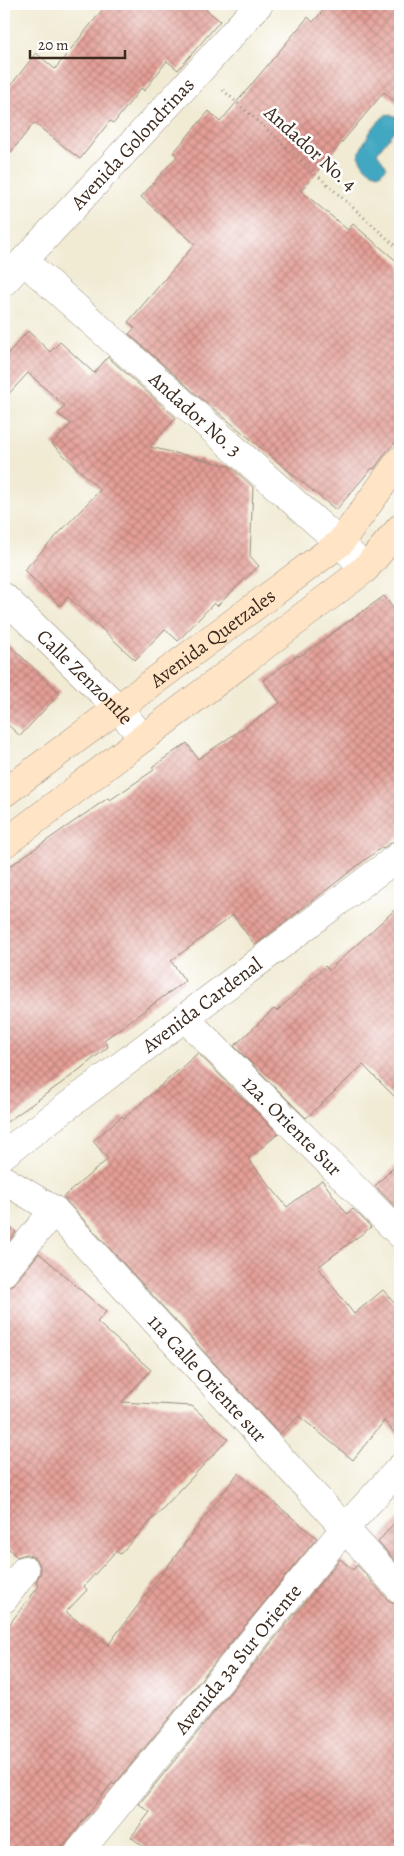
<svg xmlns="http://www.w3.org/2000/svg" width="404" height="1856" font-family="Alegreya,serif">
	<defs>
		<pattern id="building-cross-hatch" width="8" height="8" patternUnits="userSpaceOnUse" patternTransform="scale(1.25)"><rect width="8" height="8" fill="#e49f97"/><path d="M0 0l8 8M0 8l8-8" fill="none" stroke="#ba827b"/></pattern>
	</defs>
	<rect width="100%" height="100%" fill="#fff"/>
	<filter id="ink" filterUnits="userSpaceOnUse"><feTurbulence type="fractalNoise" baseFrequency=".02" numOctaves="2"/><feDisplacementMap in="SourceGraphic" scale="10" xChannelSelector="R" yChannelSelector="G"/><feConvolveMatrix kernelMatrix="1 2 1 2 8 2 1 2 1" color-interpolation-filters="sRGB"/></filter>
	<filter id="wash" filterUnits="userSpaceOnUse"><feTurbulence type="fractalNoise" baseFrequency=".0096" numOctaves="4" result="noise"/><feDisplacementMap in="SourceGraphic" scale="20" xChannelSelector="R" yChannelSelector="G"/><feGaussianBlur stdDeviation="1.12" result="paint"/><feColorMatrix in="noise" values="0 0 0 0 0 0 0 0 0 0 0 0 0 0 0 0 0 1.4 0 .05"/><feComposite in="paint" operator="in"/></filter>
	<g filter="url(#wash)">
		<rect width="100%" height="100%" fill="#f1ebd4"/>
		<path fill="#42a8c2" stroke="#3e6970" d="M387,114L395,116L399,124L377,153L387,167L380,174C367,172 364,166 358,156C364,141 373,124 387,114Z"/>
		<g id="blocks">
			<path fill="url(#building-cross-hatch)" d="M107,4H199L220,21L178,70L167,61L144,91L141,88L114,123L110,121L80,159L34,123L4,161V94L36,53L55,69Z
				M329,4H400V107L384,92L301,191L348,230L353,224L400,264V438L387,451L374,469L372,468L336,510L197,395L129,334L135,328L128,322L195,244L141,197L177,156L173,153L209,111L220,122L308,17L313,22Z
				M28,331L50,352L60,342L94,373L108,357L176,418L150,447L230,466L253,487L250,556L259,566L217,606L214,603L178,641L165,629L135,660L68,597L60,606L24,570L100,490L52,444L71,424L58,414L65,406L28,373L4,399V358Z
				M384,596L400,618V837L383,848L382,847L255,945L233,915L171,961L185,981L104,1040L108,1047L70,1077L4,1124V870L108,798L110,800L154,770L152,767L187,743L198,759L280,703L263,680L298,655L299,657Z
				M4,640L60,693L20,736L4,721Z
				M400,905V1102L363,1065L306,1118L234,1046L274,1009L277,1011L325,966L329,970Z
				M198,1053L278,1134L248,1159L287,1207L322,1180L347,1214L353,1209L371,1227L318,1267L354,1314L383,1290L400,1310V1439L384,1421L353,1460L299,1416L279,1434L63,1197L108,1159L93,1141L122,1116L124,1118Z
				M400,1161V1206L397,1209L375,1186Z
				M4,1221L16,1232L4,1247Z
				M39,1253L106,1312L97,1322L151,1370L122,1402L192,1406L228,1439L120,1554L116,1551L84,1586L87,1590L66,1612L108,1645L238,1473L317,1538L114,1785L112,1783L59,1852H4V1631L39,1586L36,1582L41,1571L39,1563L35,1558L26,1554L17,1557L4,1544V1287L10,1286L16,1282Z
				M400,1516V1566L378,1542Z
				M340,1559L353,1570L357,1565L388,1600L395,1604H400V1852H150L131,1837L150,1812L139,1804Z"/>
		</g>
	</g>
	<g filter="url(#ink)">
		<use href="#blocks" fill-opacity="0" stroke="#968a79" stroke-width="1"/>
		<g fill="none" stroke-linecap="round" stroke-linejoin="round">
			<defs>
				<g id="minor">
					<path id="s1" d="M24,261L340,543L365,569"/>
					<path id="s2" d="M4,282L201,69L259,4"/>
					<path id="s3" d="M4,597L118,708L143,738"/>
					<path id="s4" d="M185,1018L400,1234"/>
					<path id="s5" d="M4,1154L400,855"/>
					<path id="s6" d="M4,1180L54,1210L400,1589"/>
					<path d="M4,1272L54,1210"/>
					<path d="M4,1599L25,1570"/>
					<path id="s7" d="M79,1852L345,1528L400,1468"/>
				</g>
				<g id="secondary">
					<path id="s8" d="M4,793L340,543L400,460"/>
					<path d="M4,844L365,569L400,528"/>
				</g>
			</defs>
			<use href="#minor" stroke="#968a79" stroke-width="29"/>
			<use href="#secondary" stroke="#968a79" stroke-width="29"/>
			<path stroke="#968a79" stroke-width="3" stroke-dasharray="1 4" stroke-linecap="butt" d="M223,90L400,250
				M400,581V582"/>
			<use href="#minor" stroke="#fff" stroke-width="28"/>
			<use href="#secondary" stroke="#ffe4c6" stroke-width="28"/>
		</g>
	</g>
	<g text-anchor="middle" stroke-width="5" stroke-linejoin="round" paint-order="stroke">
		<g font-size="20" fill="#3b2a1e" stroke="#fff">
			<text dy="7" stroke="none"><textPath href="#s2" startOffset="189">Avenida Golondrinas</textPath></text>
			<text transform="translate(311 148) rotate(42)" y="7">Andador No. 4</text>
			<text dy="7" stroke="none"><textPath href="#s1" startOffset="230">Andador No. 3</textPath></text>
			<text dy="7" stroke="none"><textPath href="#s8" startOffset="260">Avenida Quetzales</textPath></text>
			<text dy="7" stroke="none"><textPath href="#s3" startOffset="114">Calle Zenzontle</textPath></text>
			<text dy="7" stroke="none"><textPath href="#s5" startOffset="248">Avenida Cardenal</textPath></text>
			<text dy="7" stroke="none"><textPath href="#s4" startOffset="152">12a. Oriente Sur</textPath></text>
			<text dy="7" stroke="none"><textPath href="#s6" startOffset="286">11a Calle Oriente sur</textPath></text>
			<text dy="7" stroke="none"><textPath href="#s7" startOffset="250">Avenida 3a Sur Oriente</textPath></text>
		</g>
	</g>
	<rect width="404" height="1856" fill="none" stroke="#fff" stroke-width="20"/>
	<path d="M30 50v8h95v-8" fill="none" stroke="#3b2a1e" stroke-width="2.5"/>
	<text x="38" y="50" font-size="15" fill="#3b2a1e" stroke="#ffffff" stroke-width="4" paint-order="stroke">20 m</text>
</svg>
